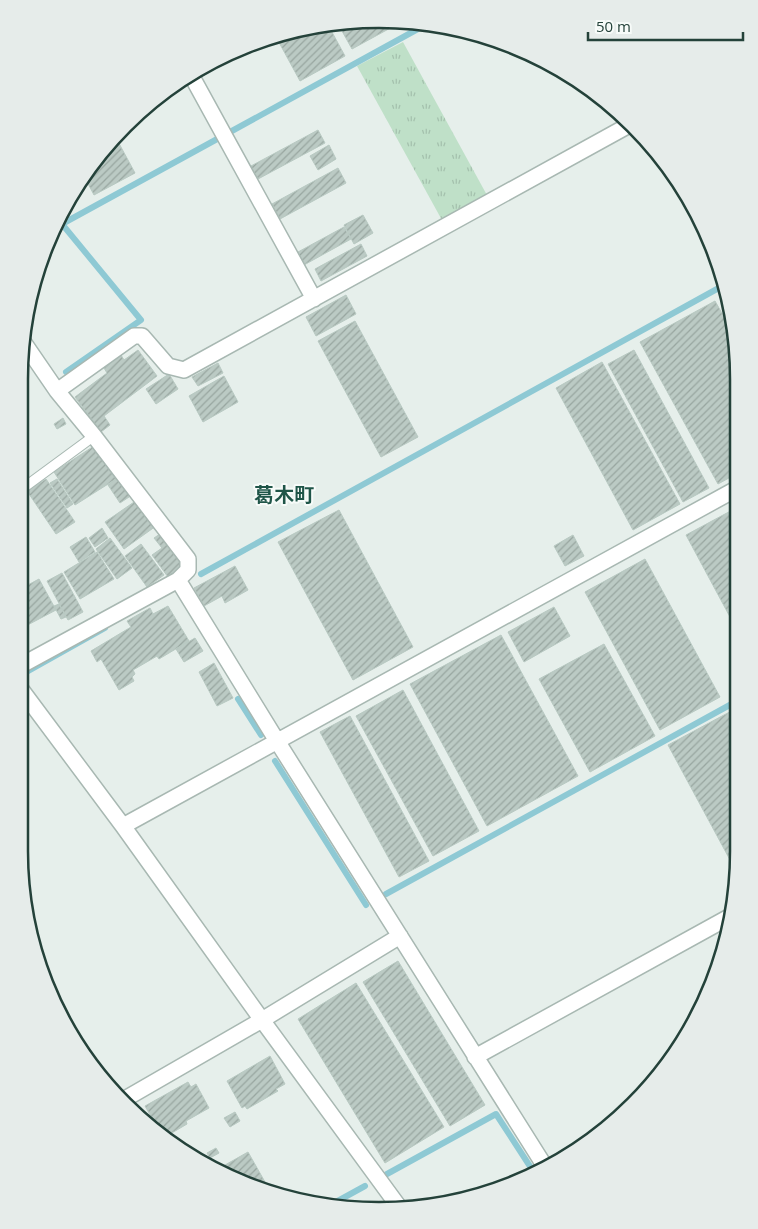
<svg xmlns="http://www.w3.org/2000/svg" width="758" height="1229" font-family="'Open Sans','Noto Sans JP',sans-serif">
	<defs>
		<pattern id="grass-tufts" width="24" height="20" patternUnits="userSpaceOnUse" patternTransform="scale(1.25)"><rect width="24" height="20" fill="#bfe0c8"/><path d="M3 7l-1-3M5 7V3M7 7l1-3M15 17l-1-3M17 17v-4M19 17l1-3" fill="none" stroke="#a4c1ad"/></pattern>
		<pattern id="building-hatch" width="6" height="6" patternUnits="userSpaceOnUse" patternTransform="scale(1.25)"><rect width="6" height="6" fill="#bbcac4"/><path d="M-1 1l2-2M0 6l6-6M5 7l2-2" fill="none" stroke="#98a6a0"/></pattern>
	</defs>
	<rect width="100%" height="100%" fill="#e6efeb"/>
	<path fill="url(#grass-tufts)" d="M403,42L488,197L443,222L357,66Z"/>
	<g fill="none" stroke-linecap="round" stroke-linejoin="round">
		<path stroke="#8ec9d4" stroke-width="6" d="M230,132L427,24
			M59,220L62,224L219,138
			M62,224L141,320L66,372
			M201,574L726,284
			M23,674L105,628
			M238,699L261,735
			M275,761L366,905
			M386,894L737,701
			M387,1174L496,1114L533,1171
			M334,1203L365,1186"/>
	</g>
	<path fill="url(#building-hatch)" stroke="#b8c9c2" d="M391,20L394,26L352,49L337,22Z
		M327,23L345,56L300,81L275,35Z
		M318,130L325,143L258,179L251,166Z
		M115,136L135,173L94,195L84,176L93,160Z
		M329,145L336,159L318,170L310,156Z
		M338,168L346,183L280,219L272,204Z
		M363,215L373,233L354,244L344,225Z
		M344,227L351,239L304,265L298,252Z
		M361,244L367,256L321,281L315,269Z
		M346,295L356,314L316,336L306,317Z
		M729,295L732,316L723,298Z
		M715,301L736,338L738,355V473L718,484L640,342Z
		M355,321L418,437L381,457L318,341Z
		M138,350L157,376L104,416L110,425L101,432L75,397L107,373L104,368L121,355L124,360Z
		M634,350L709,488L683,502L608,364Z
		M602,362L680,504L633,530L556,388Z
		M218,363L223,373L198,386L192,377Z
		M169,374L178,389L156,404L146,389Z
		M224,376L238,402L203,422L189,396Z
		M63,418L66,424L57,429L54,424Z
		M94,446L116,479L75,505L54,472Z
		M120,476L132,495L120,503L108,485Z
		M46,479L75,522L56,534L27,491Z
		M57,479L73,504L67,508L50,483Z
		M137,500L156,526L124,549L105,522Z
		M738,507L737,630L686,535Z
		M339,510L413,647L353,680L278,542Z
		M102,528L108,538L95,547L89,538Z
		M163,532L186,564L168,577L152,555L162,548L154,538Z
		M573,535L584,556L565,566L554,546Z
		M86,537L95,552L79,562L70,547Z
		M110,538L132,568L117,579L96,549Z
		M141,544L164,575L147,587L125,556Z
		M97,552L114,579L80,599L64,572Z
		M645,559L720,697L660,730L585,592Z
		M235,566L248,590L225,603L222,596L204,606L194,588Z
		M62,573L83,612L68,620L47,581Z
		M39,579L56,610L20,629V592L28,588L26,586Z
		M59,604L66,617L61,619L54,606Z
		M168,606L189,641L159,659L157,656L133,670L135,674L132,677L134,681L119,690L101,659L97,662L91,651L131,627L127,621L150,608L153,614Z
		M554,607L570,636L524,662L508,632Z
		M501,635L578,776L487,826L410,684Z
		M195,638L203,651L184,662L176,649Z
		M604,644L655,736L590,772L539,679Z
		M214,663L233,698L217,706L199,672Z
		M403,690L479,831L433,856L356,716Z
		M737,708L736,871L668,745Z
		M350,716L429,861L399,877L320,732Z
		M398,961L485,1105L450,1126L363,982Z
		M356,983L444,1127L385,1163L298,1019Z
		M270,1056L285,1084L276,1089L278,1091L247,1109L245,1106L242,1108L227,1081Z
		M188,1082L191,1087L196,1084L209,1108L186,1121L187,1124L165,1137L160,1132L145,1106Z
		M235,1112L240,1121L230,1127L224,1118Z
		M216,1148L219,1153L210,1158L207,1153Z
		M248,1152L265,1182L255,1187L218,1169Z"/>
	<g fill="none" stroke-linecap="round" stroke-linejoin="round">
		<defs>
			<path id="lane" d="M21,491L26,486L94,436"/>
			<path id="street" d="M190,73L314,299
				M57,391L134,336H142L168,366L184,370L631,124
				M178,580L277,741L544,1165
				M20,666L178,580L188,570V559L94,436L57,391L22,340
				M20,688L123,826L262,1020L399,1207
				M123,826L738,488
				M475,1057L731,916
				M125,1099L262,1020L400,936"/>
		</defs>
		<use href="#lane" stroke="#a8b8b2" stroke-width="11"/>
		<use href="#street" stroke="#a8b8b2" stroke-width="18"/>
		<use href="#lane" stroke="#fff" stroke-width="9"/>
		<use href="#street" stroke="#fff" stroke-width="15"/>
	</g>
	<g text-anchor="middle" stroke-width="4" stroke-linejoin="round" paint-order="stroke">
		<g font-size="20" font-weight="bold" fill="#1f5548" stroke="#f7fbf9">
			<text x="284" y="502">葛木町</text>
		</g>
	</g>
	<path d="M0 0H758V1229H0ZM379 28H379A351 351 0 0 1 730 379V851A351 351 0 0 1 379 1202H379A351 351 0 0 1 28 851V379A351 351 0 0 1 379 28Z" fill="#e6ecea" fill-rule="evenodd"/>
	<path fill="none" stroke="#24423a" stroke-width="2.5" d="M379 28H379A351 351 0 0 1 730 379V851A351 351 0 0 1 379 1202H379A351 351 0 0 1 28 851V379A351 351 0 0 1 379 28Z"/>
	<path d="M588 32v8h155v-8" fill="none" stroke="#24423a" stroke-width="2.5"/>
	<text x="596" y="32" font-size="15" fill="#24423a" stroke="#f7fbf9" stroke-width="4" paint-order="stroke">50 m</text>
</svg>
